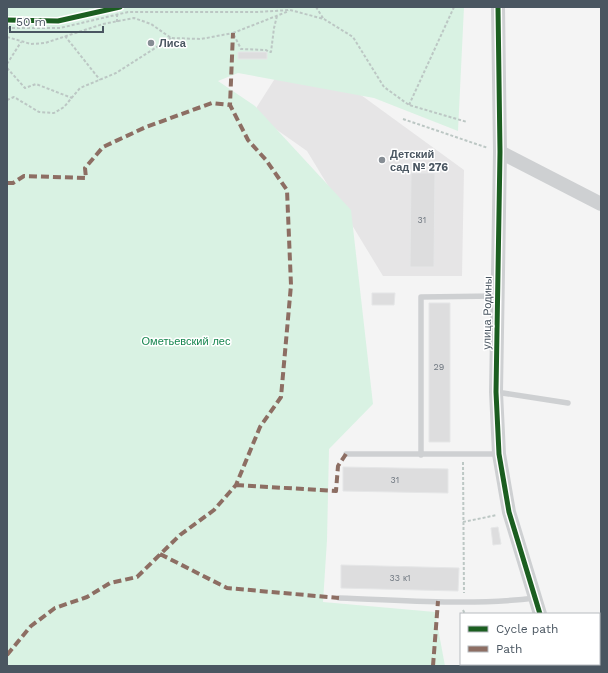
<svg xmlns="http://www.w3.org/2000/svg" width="608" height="673" font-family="'Work Sans',sans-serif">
	<rect width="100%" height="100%" fill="#f4f4f4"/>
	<path fill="#e6e5e6" d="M295,47L464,170L462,276H383L307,151L253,113Z"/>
	<path fill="#d9f2e3" d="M7,7H464L458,131L374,98L238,73L218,81L255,106L351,210L373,404L329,449L327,540L323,602L435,612L445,666H7Z"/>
	<path fill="#ddddde" stroke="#e5e6e7" d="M238,52H267V59H238Z
		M411,173H435L434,267H410Z
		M372,293H395L394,305H372Z
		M429,303H450V442H429Z
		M343,467L448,469V493L343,491Z
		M498,527L501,544L493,545L491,528Z
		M341,565L459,568L458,591L341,588Z"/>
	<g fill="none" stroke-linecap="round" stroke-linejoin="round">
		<path stroke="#bcc7c4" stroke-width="2" stroke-dasharray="3 2" stroke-linecap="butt" d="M316,7L323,18
			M277,16L274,28L271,52H269L266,50L241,49L233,33L289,11
			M117,22V7
			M7,28H60L128,12H258L290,10L324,19L353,37L384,87L409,105L467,122
			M65,36L100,80
			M7,37L31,44L45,43L103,24L134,18L151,24L171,38L201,39L233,33
			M7,64L21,42
			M7,68L25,88L36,84L72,98
			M7,100L14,97L39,112L54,113L64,107L80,88L116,73L171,38
			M409,105L454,7
			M403,119L488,148
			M463,462L464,593
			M463,522L497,515
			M463,610L465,614
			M509,664L511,666"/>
		<path stroke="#ced0d2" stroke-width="5.5" d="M496,392L568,403
			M346,454H499
			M421,455V297L496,296
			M339,598C404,600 470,606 535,598"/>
		<path stroke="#ced0d2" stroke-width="14" d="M498,7L500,152L496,392L499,454L509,512L540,614
			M500,152L601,204
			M558,664V666"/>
		<path stroke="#8d6e63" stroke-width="4" stroke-dasharray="8 4" stroke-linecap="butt" d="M7,183H13L24,176L86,178L85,168L103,147L146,127L212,103L230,105
			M236,485L336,491L338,466L346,454
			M160,554L227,588L339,598
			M7,655L31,626L55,608L87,597L110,583L137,577L180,535L214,510L236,485L260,427L281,397L291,285L287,190L266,160L248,140L230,105L233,33
			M433,666L438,601"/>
		<defs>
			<path id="cycleway" d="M498,7L500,152L496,392L499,454L509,512L540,614
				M7,20L58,21L120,7"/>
		</defs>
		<use href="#cycleway" stroke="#fff" stroke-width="8"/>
		<use href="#cycleway" stroke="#1b5e20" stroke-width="5"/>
	</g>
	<g fill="#868d94" stroke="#fff" stroke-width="1.5">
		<circle cx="151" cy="43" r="4"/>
		<circle cx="382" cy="160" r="4"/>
	</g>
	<g text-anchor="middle" stroke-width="3" stroke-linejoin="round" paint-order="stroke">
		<g font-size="9" fill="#707881">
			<text x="422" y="223">31</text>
			<text x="439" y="370">29</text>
			<text x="395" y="483">31</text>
			<text x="400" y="581">33 к1</text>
		</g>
		<g font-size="11" font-weight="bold" fill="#4a5661" stroke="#fff" text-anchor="start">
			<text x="159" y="47">Лиса</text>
			<text x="390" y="158">Детский<tspan x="390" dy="13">сад № 276</tspan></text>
		</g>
		<g font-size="11" fill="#4a5661" stroke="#fff">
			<text transform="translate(487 313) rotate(-89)" y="4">улица Родины</text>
		</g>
		<g font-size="11" fill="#17864f" stroke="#fff">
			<text x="186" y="345">Ометьевский лес</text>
		</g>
	</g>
	<rect width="608" height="673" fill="none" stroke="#4a5661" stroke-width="16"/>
	<rect x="460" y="613" width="140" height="52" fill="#ffffff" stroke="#b7bbc0"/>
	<rect x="468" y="626" width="20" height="6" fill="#1b5e20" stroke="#b7bbc0"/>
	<text x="496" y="633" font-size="12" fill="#4a5661">Cycle path</text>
	<rect x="468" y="646" width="20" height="6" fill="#8d6e63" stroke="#b7bbc0"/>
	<text x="496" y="653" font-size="12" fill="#4a5661">Path</text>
	<path d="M10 26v6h93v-6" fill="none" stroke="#4a5661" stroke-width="2"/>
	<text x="16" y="26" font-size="12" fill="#4a5661" stroke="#ffffff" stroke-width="3" paint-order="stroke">50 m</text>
</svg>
